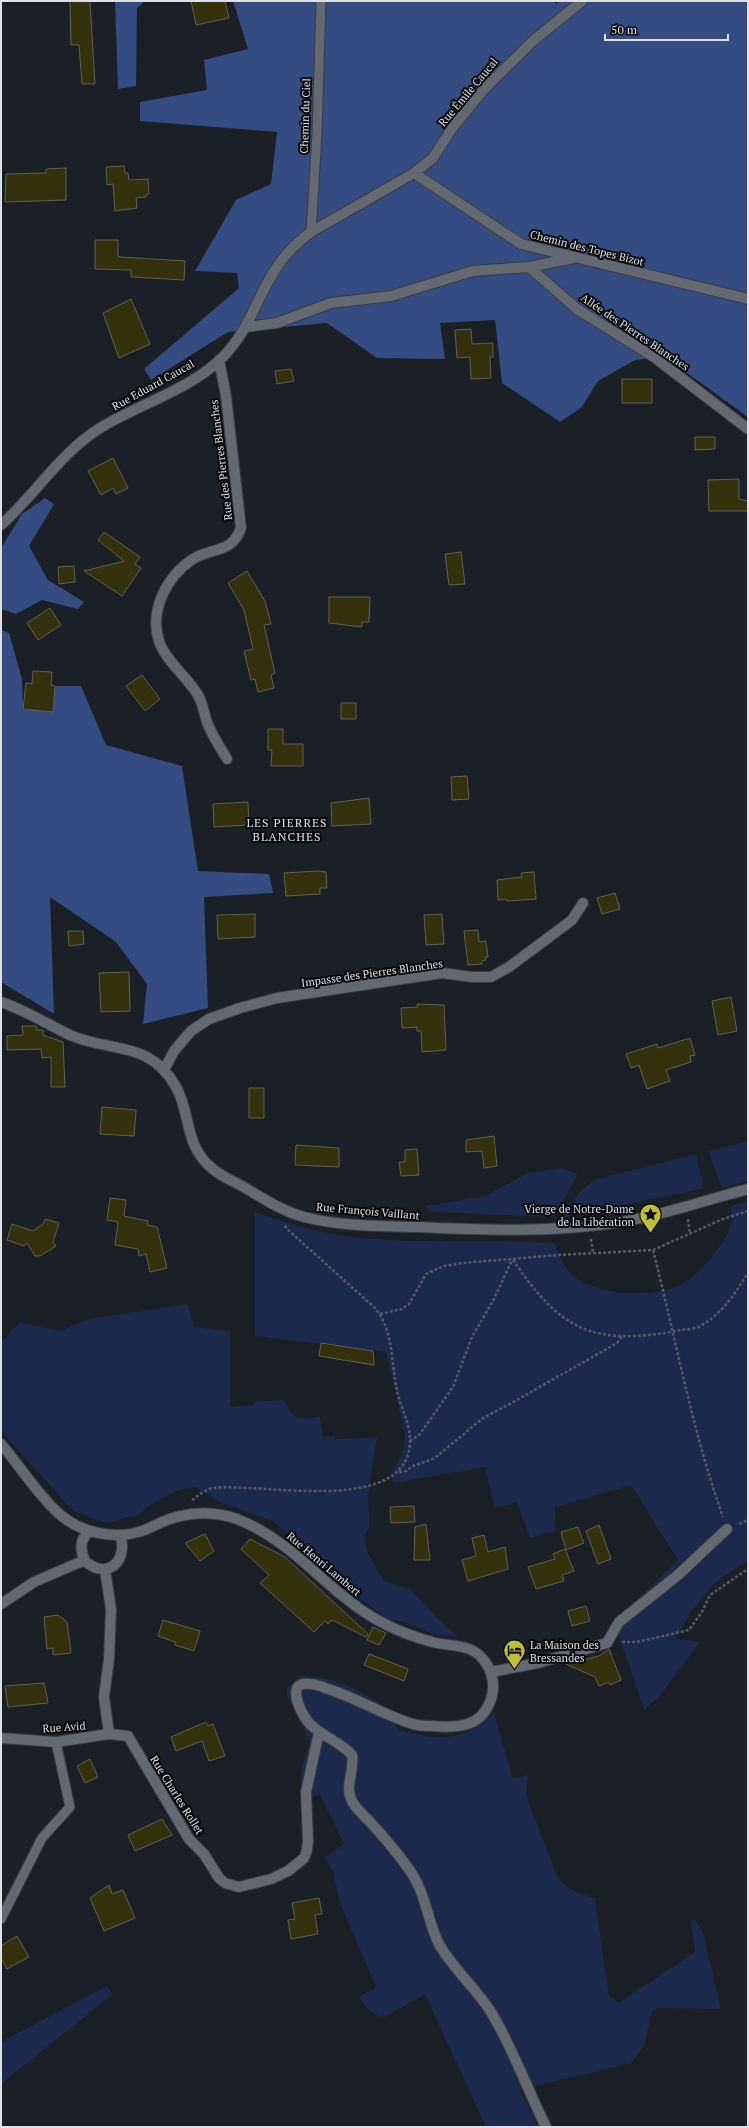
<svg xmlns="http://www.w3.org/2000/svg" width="749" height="2128" font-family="'PT Serif',serif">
	<rect width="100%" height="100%" fill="#1b1f26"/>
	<path fill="#1b2a4c" d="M748,1141V1181L722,1188L708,1151Z
		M696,1154L704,1188L563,1218L578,1194L594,1180Z
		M562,1168L577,1174L574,1182L553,1217L430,1212L426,1206L485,1196L528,1173Z
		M748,1201V1560L714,1584L691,1612L676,1638L700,1642L659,1697L644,1710L614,1622L678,1560L631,1485L555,1507L556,1530L530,1538L517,1502L495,1508L485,1467L394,1483L391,1472C402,1461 405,1448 405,1434L386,1352L255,1336V1212C283,1221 313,1232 343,1236C413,1245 484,1239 555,1243C559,1257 565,1270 577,1279C601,1296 658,1298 684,1283C700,1273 729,1240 732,1221C732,1216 731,1211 731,1206Z
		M188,1304L194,1327L230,1331V1407L253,1405L254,1402L283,1400C297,1420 295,1420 320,1417L323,1437L335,1436V1439L377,1437L368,1495L369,1528L365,1535L367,1552L384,1581L411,1590L438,1619L458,1637L432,1634L410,1624L387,1618L332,1579L319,1560L274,1522L222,1503L195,1487L178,1490L155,1502L138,1515L105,1523L73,1511L1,1431V1342L20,1322L61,1331L89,1319Z
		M301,1676C335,1675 362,1693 390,1709L397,1729C442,1741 458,1744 494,1713L513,1779L528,1775L526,1795L557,1876C566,1890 580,1894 595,1898L609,1995L618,2003L695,1952L691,1921L695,1919L703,1933L721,2009L658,2008L652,2012L644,2046L631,2063L519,2090L533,2114L537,2127H486L425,1994L385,2017C372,2016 365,2007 359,1997L376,1987L340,1903L333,1871L324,1858L344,1844L320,1794L300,1801L301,1770L310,1742L287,1696V1688Z
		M107,1986L113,1994L1,2084V2042Z"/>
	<path fill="#344c81" d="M115,1H145L137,8L136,86L118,89Z
		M233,1H554L556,4L560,1H748V417L665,357L635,360L598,381L581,408L560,422L502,383L495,320L440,323L445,359L377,358L327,323L228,332L151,380L144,369L239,288L237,273L195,271L236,200L271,184L277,132L140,121V102L207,90L204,60L248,49Z
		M45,498L54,504L29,546L48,580L84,602L78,609L42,600L16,614L1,609V548L22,514Z
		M1,630L9,633L22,679L23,709L53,712L55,686H81L106,745L182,766L198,871L269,874L273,893L204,897L208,1008L143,1024L147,984L116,942L50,897L54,1014L1,982Z"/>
	<path fill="#33320c" stroke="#5f6056" d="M70,1H90L95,84H82L79,45H71Z
		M191,1H225L229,18L196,25Z
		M124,166L125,173H128L129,180L148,179L149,194L146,195V197L136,198L137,208L115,211L113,184L107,185L106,167Z
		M66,168V200L5,202L6,174L46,173V169Z
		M95,240H118V256L121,257L185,261L184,280L131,277V270L95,269Z
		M131,299L150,344L119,358L103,313Z
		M471,329L472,344L493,343V357H490L491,378L471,379L470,357L457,358L455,330Z
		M291,369L294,381L277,384L275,371Z
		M622,379H652V403H622Z
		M695,437H715V449L695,450Z
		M113,458L128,488L116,494L113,488L101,495L88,471Z
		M739,479V499L748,501V511H709L708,480Z
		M104,532L140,557L135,564L141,568L122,596L84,571L124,561L98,540Z
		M461,552L465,584L449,585L445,554Z
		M74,566L75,582L59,584L58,567Z
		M247,571L265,601L271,624L264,625L275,673L271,675L274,688L258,692L255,679L251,680L244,651L253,649L244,610L228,583Z
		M329,597H370L369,622H362V627L329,623Z
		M50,608L61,625L38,640L27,623Z
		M33,671L52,672L51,685L55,686L53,712L23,709L26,683L32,684Z
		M142,675L160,699L145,711L126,686Z
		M341,703H356V719H341Z
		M268,729H283V744H303V766H271L272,750H268Z
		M467,776L469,799L452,800L451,777Z
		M369,798L371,824L332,826L331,803Z
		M248,802L249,825L214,827L213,804Z
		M318,871L326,872L327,888H320V894L286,896L284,873Z
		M534,872L536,899L507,901V899L498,900L497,880L522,877L521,873Z
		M615,893L620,909L602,914L597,898Z
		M255,914V937L218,939L217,915Z
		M442,914L444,944L426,945L424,915Z
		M478,930L479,942L486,941L488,957H485L486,960L482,961V964L468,965L464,931Z
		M68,931H83L84,944L69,946Z
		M129,972L130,1011L101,1012L99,973Z
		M731,997L737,1031L718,1035L712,1001Z
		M417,1004L444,1005L446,1050L422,1052L421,1031H417V1027L402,1028L401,1008L418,1007Z
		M22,1026H36L37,1030H43V1035L63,1042L65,1087H51V1057L42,1058L41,1049L7,1050V1036L23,1035Z
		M690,1038L695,1055L690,1056L691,1062L666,1070L670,1081L647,1089L639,1065L631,1068L626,1054L657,1044L658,1048Z
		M249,1088H264V1118H249Z
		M102,1107L136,1110L134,1136L100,1134Z
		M494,1136L497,1166L484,1168L482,1151L466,1152V1140Z
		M296,1145L339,1148V1167L295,1165Z
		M417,1149L419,1175L401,1176L399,1162H405V1150Z
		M110,1198L126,1200L124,1216L148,1221L147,1225L157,1227L167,1268L150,1272L146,1254L139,1256L138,1249L115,1245L118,1222L107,1220Z
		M45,1219L59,1223L53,1242L56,1246L40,1256H35L27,1243L24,1246L7,1240L12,1224L33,1231L43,1224Z
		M321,1343L373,1351L374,1365L319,1356Z
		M414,1506L415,1522L391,1523L390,1507Z
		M426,1524L430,1560H414L415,1527Z
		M599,1525L611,1559L598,1564L586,1531Z
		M578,1527L584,1543L566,1550L561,1532Z
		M205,1534L214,1551L200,1561L185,1543Z
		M484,1535L488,1552L505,1547L508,1569L468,1581L462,1560L476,1556L472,1538Z
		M250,1539L285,1557L368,1634L366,1637L332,1620L328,1624L325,1621L314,1632L260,1583L269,1575L241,1549Z
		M565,1549L574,1571L562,1575L564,1581L536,1589L528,1567L555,1559L553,1554Z
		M586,1606L590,1621L572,1626L568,1611Z
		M58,1615L67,1622L71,1653L53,1655V1648L47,1649L44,1617Z
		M163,1620L200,1631L194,1651L175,1645V1642L158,1636Z
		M373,1627L386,1633L379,1645L367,1640Z
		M609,1649L621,1680L610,1685L609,1682L599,1686L595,1677L566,1664L599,1656Z
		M369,1654L408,1669L404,1681L364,1665Z
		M44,1683L48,1703L8,1707L5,1686Z
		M206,1722L208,1726L213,1724L225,1756L209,1761L202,1741L176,1751L171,1737Z
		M90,1759L98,1777L85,1783L77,1766Z
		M162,1819L172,1835L135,1851L128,1835Z
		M109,1885L112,1894L123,1890L135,1918L104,1931L90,1898Z
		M319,1898L322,1914L315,1915L318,1934L291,1939L288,1920L295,1919L292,1903Z
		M17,1936L29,1957L7,1969L1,1958V1946Z"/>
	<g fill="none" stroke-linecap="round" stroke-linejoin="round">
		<defs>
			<path id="service" d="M311,232L317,134L321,1
				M1,1919L42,1838L70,1807L56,1742"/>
			<path id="minor" d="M414,173L521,244L748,299
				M529,267L577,309L654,357L748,429
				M246,327L277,323L331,303L391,296L473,271L529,267L574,258
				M219,360L226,396L241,528C232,554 212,547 193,559C167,576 149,610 159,641C165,660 188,678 198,695C204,705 204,717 209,727C214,738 221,749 227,759
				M1,525C36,494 60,453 100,428C139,404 187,391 221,359C252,328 256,296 279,264C288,251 299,241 311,232L414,173L433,158L453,127L485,88L534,40L582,1
				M1,1002C25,1010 47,1024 70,1035C111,1053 150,1040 176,1087C192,1115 183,1146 214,1170C224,1178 236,1182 247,1189C266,1200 282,1211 304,1217C339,1226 377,1226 413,1227C483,1230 551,1233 621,1222C664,1215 705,1200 748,1189
				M164,1070L174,1051L191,1031L209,1019L240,1008L277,998L442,973L472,977H491L509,967L572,920L583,903
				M1,1444C19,1465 45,1505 67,1520C89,1535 122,1540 147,1529C158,1524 168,1518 181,1516C201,1511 225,1513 244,1522C301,1547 332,1599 389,1626C403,1633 418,1638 432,1642C450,1647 470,1643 483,1659C493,1671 496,1688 490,1702C480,1728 455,1728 432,1726C426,1726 419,1726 413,1724C385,1716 357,1698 328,1689C323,1687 316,1684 310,1684C284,1681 301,1712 308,1722C320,1736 340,1741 352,1755C355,1770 345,1784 351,1799C354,1808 366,1817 372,1824C387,1841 402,1857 414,1877C427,1899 428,1923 439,1944C453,1969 476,1988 491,2012C513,2048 527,2089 546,2127
				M85,1561C80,1550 79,1539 90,1531
				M105,1569L111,1610L109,1659L104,1697L109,1734
				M1,1604L34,1582L78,1563L85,1561C107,1581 129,1561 120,1535
				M491,1672L538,1663L607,1643L619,1622L678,1575L727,1529
				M1,1738L56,1742L109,1734L128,1736L189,1839L204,1854L219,1878L225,1883L239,1887L271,1879L288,1871L304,1858L307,1850L308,1841L306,1792L319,1732"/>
		</defs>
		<use href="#service" stroke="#3a3c42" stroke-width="11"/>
		<use href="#minor" stroke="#3a3c42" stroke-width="12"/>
		<path stroke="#565960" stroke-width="2.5" stroke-dasharray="3 2" stroke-linecap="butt" d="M688,1219L690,1234
			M591,1239L593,1253
			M653,1250C676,1340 692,1430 723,1517
			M513,1260C531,1286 552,1315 582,1328C613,1341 650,1336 681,1330C688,1329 697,1329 702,1325C723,1313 735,1293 748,1273
			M380,1314L402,1309L409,1304L426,1274L444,1266L462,1263L558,1255L653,1250L723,1219L748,1211
			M410,1441L420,1434L453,1387L472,1337L494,1299L512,1260
			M399,1472L406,1471L413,1466L435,1458L483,1418L508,1405L617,1343L623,1335
			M192,1500C198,1496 206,1489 213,1488C259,1482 412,1518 410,1439C410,1425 403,1412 399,1398C390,1369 396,1333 375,1308L287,1229L284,1224
			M739,1524L748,1520
			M622,1642H637L689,1630L702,1612L710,1595L748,1569"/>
		<use href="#service" stroke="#636871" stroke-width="9"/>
		<use href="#minor" stroke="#636871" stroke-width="10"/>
	</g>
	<defs>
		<symbol id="sight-pin" viewBox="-11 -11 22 30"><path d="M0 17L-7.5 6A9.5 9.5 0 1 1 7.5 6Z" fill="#c0be40" stroke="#07090c"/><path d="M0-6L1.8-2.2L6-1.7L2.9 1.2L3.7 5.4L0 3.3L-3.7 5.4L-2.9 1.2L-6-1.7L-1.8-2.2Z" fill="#111"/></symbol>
		<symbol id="hotel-pin" viewBox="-11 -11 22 30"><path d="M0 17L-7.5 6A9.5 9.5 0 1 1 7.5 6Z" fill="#c0be40" stroke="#07090c"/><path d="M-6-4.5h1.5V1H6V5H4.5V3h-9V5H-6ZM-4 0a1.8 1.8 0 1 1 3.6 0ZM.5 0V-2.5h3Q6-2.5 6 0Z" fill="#111"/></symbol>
	</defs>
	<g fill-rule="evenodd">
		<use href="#sight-pin" x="638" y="1202" width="25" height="34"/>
		<use href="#hotel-pin" x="502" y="1638" width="25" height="34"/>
	</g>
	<g text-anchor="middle" stroke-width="4" stroke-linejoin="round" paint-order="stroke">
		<g font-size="11" fill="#dde0e5" stroke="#07090c">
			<text transform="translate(468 92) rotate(-50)" y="4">Rue Émile Caucal</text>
			<text transform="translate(305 116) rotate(-88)" y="4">Chemin du Ciel</text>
			<text transform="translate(587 248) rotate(14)" y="4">Chemin des Topes Bizot</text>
			<text transform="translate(635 332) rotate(34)" y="4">Allée des Pierres Blanches</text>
			<text transform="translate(153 385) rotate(-29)" y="4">Rue Eduard Caucal</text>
			<text transform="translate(221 460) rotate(-97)" y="4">Rue des Pierres Blanches</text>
			<text transform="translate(372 973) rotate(-8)" y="4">Impasse des Pierres Blanches</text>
			<text transform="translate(368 1211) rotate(5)" y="4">Rue François Vaillant</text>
			<text transform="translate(324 1564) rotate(40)" y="4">Rue Henri Lambert</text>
			<text transform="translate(64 1727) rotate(-4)" y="4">Rue Avid</text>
			<text transform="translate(177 1795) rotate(58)" y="4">Rue Charles Rollet</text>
		</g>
		<g font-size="11" fill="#dde0e5" stroke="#07090c" text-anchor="end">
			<text x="634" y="1213">Vierge de Notre-Dame<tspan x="634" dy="13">de la Libération</tspan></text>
			<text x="530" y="1649" text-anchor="start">La Maison des<tspan x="530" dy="13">Bressandes</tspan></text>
		</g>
		<g font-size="12" letter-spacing="1" fill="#dde0e5" stroke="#07090c">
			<text x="287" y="827">LES PIERRES<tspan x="287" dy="14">BLANCHES</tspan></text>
		</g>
	</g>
	<rect width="749" height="2128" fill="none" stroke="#dde0e5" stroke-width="4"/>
	<path d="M605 34v6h123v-6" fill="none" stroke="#dde0e5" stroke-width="2"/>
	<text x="611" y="34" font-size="12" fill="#dde0e5" stroke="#07090c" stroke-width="3" paint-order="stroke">50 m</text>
</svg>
